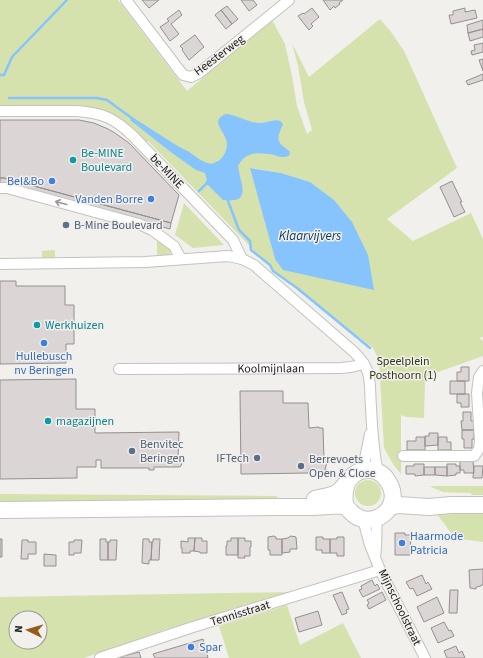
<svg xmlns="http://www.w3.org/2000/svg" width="483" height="658" font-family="'Source Sans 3',sans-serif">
	<rect width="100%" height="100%" fill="#f1f0ec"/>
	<path fill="#d5e2ae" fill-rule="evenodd" d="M0,0H118L187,91L272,20L285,44L292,76L297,106L307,134L312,130L304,102L298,66L292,43L309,77L380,19L391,32L404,51L457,168L387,219L413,241L471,213L483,239V337L479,338L483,341V356L427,376L425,381L424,418L406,417L401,415V474L393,464L384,448L379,360L373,348L276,273L148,141L145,143L112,114L0,108ZM251,168L281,173L310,182L275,259Z
		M184,203L224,245L193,248L175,235Z
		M157,237L172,250C170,257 163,256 157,257Z
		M55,250V260H42V251Z
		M355 493a13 13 0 1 1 26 0a13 13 0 1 1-26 0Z
		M429,486H483V495H472L471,493L443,492Z
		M0,494L277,496V500L0,503Z
		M436,513H483V542L455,538Z
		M292,592L167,629L84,658H0V597ZM16,618H40V642H16Z
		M287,605L300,645L343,623L361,658H229L219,626Z"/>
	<path fill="#87c4fd" d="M226,114C238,115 248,123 260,123C268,123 279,116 283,124C281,129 276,138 280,143C281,145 287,149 290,152L289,156C284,158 279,157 274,155C259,152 246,151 238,166C240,183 253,204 223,200L208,185H206L205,183L207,180L205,173L196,170L172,153L130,120L132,117C147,126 161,136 176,145C181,148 187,150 192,154C197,157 202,162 208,163C210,164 214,164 216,162C224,159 229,147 226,139C223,130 210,120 226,114Z
		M250,168L281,173L310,182L334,200L352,222L368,255L374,290L283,270L275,259Z"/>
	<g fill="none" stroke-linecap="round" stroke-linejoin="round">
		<path stroke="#87c4fd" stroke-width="2.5" d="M0,75H4L12,57L67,0
			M9,98H97L107,100L133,119
			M199,191L206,184
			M228,201L239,230L250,241L251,250L270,265L273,271L297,288L370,348"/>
	</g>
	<path fill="#dbd6d5" stroke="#94908f" d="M142,0H159L149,8Z
		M241,0H253L257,5L249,11Z
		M323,0H343L339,3L340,4L335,8L334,6L330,10Z
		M227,6L238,19L232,24L221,10Z
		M312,8L319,17L311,24L313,26L309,30L298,16L303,13L304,14Z
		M465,8V12L475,10L477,18L451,24L449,15H453V11Z
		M179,10L182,15L171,24L179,34L170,41L160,27L169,21L167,19Z
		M221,10L232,24L226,29L215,15Z
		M483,20V29L468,33L467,25Z
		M483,29V37L470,41L468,33Z
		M195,35L204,47L189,60L182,50L183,49L180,46Z
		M483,43V52L472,55L471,51L475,50L474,45Z
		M483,59V71L479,60Z
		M483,74V80L468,85L466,81Z
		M0,120H79L94,123L108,129L115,133L129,143L179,195L171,223L4,178H0Z
		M0,178H4L171,223L170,229L4,184H0Z
		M452,181L462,202H460L465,212L454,217L440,187Z
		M0,281H16V286H65V305H74V344H66V363L0,364Z
		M461,367H469V381H457V372H461Z
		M76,379V409H95V433L179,432L178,460L182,462L181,466L179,467H154V470H149V468H101V460H96V467H77V478L0,479V380Z
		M450,381H465V394H450Z
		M240,391H283V403H308L309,428L319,427V428H323L324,460H328L325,469L327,470L325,473L323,471L315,473V469H309V473L247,474H241Z
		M457,394H469V407H461V403H457Z
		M463,412H471V421H474V430H462L461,421H463Z
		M462,430H474V439H472V448H464V439H462Z
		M429,433H438V445L425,446V436H429Z
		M416,437H425V450H407V441H416Z
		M438,437H447V442H451V450H438Z
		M460,461H473L474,473H464V470H460Z
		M414,464H424V475L415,476V474H406V466H414Z
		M447,464H456V466H460V473H456V475L447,476Z
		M474,466H483L482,478H473Z
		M424,467H435V475H424Z
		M435,467H447V476L435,475Z
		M395,533H405V535H411L410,555H395Z
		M274,536L276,537V539H282V555H270V550H268V537Z
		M291,536L296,537L297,549H290V552L282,553V539L288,538L289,537Z
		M316,537H323V539H330V553H322V550H316Z
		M337,537H344V556H337V553H330V539H337Z
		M188,538H195L194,551H190V553H182V548H181V541L188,542Z
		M195,538H202V541H207V553H200V552L194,551Z
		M231,538H238V555H226V546H227V541H231Z
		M238,538H245V541H251V547H250V556H244L245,558H238Z
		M0,539H2V557H0Z
		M100,539H106V542H108V560H100Z
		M143,539H149V542H152L151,560H149V564L142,563Z
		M153,539H160L159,560H151L152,542H153Z
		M22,540H28V542H36V554H28V559H21Z
		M74,540H82L81,553H74V555H69V542H74Z
		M110,540H117L116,560H108V542H110Z
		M44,554L56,555V566H44Z
		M483,569V585H481V586L476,587V589L470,588L469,570Z
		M422,575L426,584L428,582L432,589L417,596L413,588L410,589L406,582Z
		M372,580L375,586L377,584L380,589L363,597L359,590L362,589L361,586Z
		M450,590H458L457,613H449Z
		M342,592L349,609L346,610L347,613L342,615L333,595Z
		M382,592L386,600L369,609L367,605L369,603L367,600Z
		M437,597L444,613L424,622L417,607Z
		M318,611L322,625L299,632L295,618Z
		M444,622L449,631L451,630L454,636L438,643L431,628Z
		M203,639L208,658H155L153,654Z
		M456,646L459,653L462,651L465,658H447L444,651Z
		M139,652L141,658H120V657Z"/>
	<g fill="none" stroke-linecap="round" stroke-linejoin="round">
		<defs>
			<g id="street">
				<path d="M126,0L183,75L191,77L199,73L289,0"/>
				<path d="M0,111H77C103,113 114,118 133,136L233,240L242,259"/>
				<path d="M0,188H7L139,224L152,230L174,246L181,259"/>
				<path d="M0,264L145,262L228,256L242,259L254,265L354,352C360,358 366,365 368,373C371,384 370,396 371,407C372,429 373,451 378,472"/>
				<path id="s1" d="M119,369L341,368L351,367L364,364"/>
				<path d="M403,456H474L479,449L480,441L477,393L479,377L483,371"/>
				<path d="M360,471L364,464L370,434"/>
				<path d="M363,519L370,545L380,570L425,658"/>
				<path d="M375,557C377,544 376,531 377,518"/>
				<path d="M100,658L193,627L380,570"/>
			</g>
			<path id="primary" d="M315,499C322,497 333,496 338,492C348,484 351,471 366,470C374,469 383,473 387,480C407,507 370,534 350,511C348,509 346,507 345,504C344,497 345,489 347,483
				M390,507L398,505L429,507L451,505H483
				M0,510L278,507H313L345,505"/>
		</defs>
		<use href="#street" stroke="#c4c2be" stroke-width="12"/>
		<use href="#primary" stroke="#c4c2be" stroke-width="18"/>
		<use href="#street" stroke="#fff" stroke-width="10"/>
		<use href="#primary" stroke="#fff" stroke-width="16"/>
	</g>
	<defs><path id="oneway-shaft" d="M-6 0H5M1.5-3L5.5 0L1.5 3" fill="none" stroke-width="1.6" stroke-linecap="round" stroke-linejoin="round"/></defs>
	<use stroke="#989898" href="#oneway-shaft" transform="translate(61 203) rotate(-165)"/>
	<g fill="#0f9aa8" stroke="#f1f0ec" stroke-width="1.5">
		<circle cx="73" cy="160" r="4"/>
		<circle cx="37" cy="325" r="4"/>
		<circle cx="48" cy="421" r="4"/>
	</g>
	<g fill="#3f7fe0" stroke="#f1f0ec" stroke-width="1.5">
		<circle cx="52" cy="181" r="4"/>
		<circle cx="151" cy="199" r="4"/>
		<circle cx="44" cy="343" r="4"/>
		<circle cx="402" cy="543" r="4"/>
		<circle cx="191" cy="647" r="4"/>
	</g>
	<g fill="#5c6f8a" stroke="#f1f0ec" stroke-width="1.5">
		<circle cx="66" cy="225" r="4"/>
		<circle cx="132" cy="451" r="4"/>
		<circle cx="257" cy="458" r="4"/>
		<circle cx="301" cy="466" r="4"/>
	</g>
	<g text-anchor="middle" stroke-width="3" stroke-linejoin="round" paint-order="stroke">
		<g font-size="12" fill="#1b1b19" stroke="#f1f0ec">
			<text transform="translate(219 55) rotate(-37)" y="4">Heesterweg</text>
			<text transform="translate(167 171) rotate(46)" y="4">be-MINE</text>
			<text dy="4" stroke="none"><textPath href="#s1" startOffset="152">Koolmijnlaan</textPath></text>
			<text transform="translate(400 607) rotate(64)" y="4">Mijnschoolstraat</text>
			<text transform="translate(240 613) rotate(-17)" y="4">Tennisstraat</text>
		</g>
		<g font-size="12" fill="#0d838f" stroke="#f1f0ec" text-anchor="start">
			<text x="81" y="157">Be-MINE<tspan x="81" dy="14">Boulevard</tspan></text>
			<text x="45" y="329">Werkhuizen</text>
			<text x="56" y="425">magazijnen</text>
		</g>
		<g font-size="12" fill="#366cbe" stroke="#f1f0ec" text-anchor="end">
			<text x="44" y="185">Bel&amp;Bo</text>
			<text x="143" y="203">Vanden Borre</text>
			<text x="44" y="360" text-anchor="middle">Hullebusch<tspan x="44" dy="14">nv Beringen</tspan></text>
			<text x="410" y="540" text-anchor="start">Haarmode<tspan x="410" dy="14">Patricia</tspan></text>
			<text x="199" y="651" text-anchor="start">Spar</text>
		</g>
		<g font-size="12" fill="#4e5e75" stroke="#f1f0ec" text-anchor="start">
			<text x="74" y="229">B-Mine Boulevard</text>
			<text x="140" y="448">Benvitec<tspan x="140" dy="14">Beringen</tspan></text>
			<text x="249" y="462" text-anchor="end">IFTech</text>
			<text x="309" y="463">Berrevoets<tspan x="309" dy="14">Open &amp; Close</tspan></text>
		</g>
		<g font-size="12" fill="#2f3615" stroke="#f1f0ec">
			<text x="403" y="365">Speelplein<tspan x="403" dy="14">Posthoorn (1)</tspan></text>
		</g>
		<g font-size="13" font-style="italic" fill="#0a385c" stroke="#f1f0ec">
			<text x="310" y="240">Klaarvijvers</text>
		</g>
	</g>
	<g transform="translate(28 630) rotate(275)"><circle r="19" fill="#f1f0ec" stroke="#9b9b98"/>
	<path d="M0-3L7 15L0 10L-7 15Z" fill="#955b1a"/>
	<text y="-6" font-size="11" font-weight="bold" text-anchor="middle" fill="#1b1b19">N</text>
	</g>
</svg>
